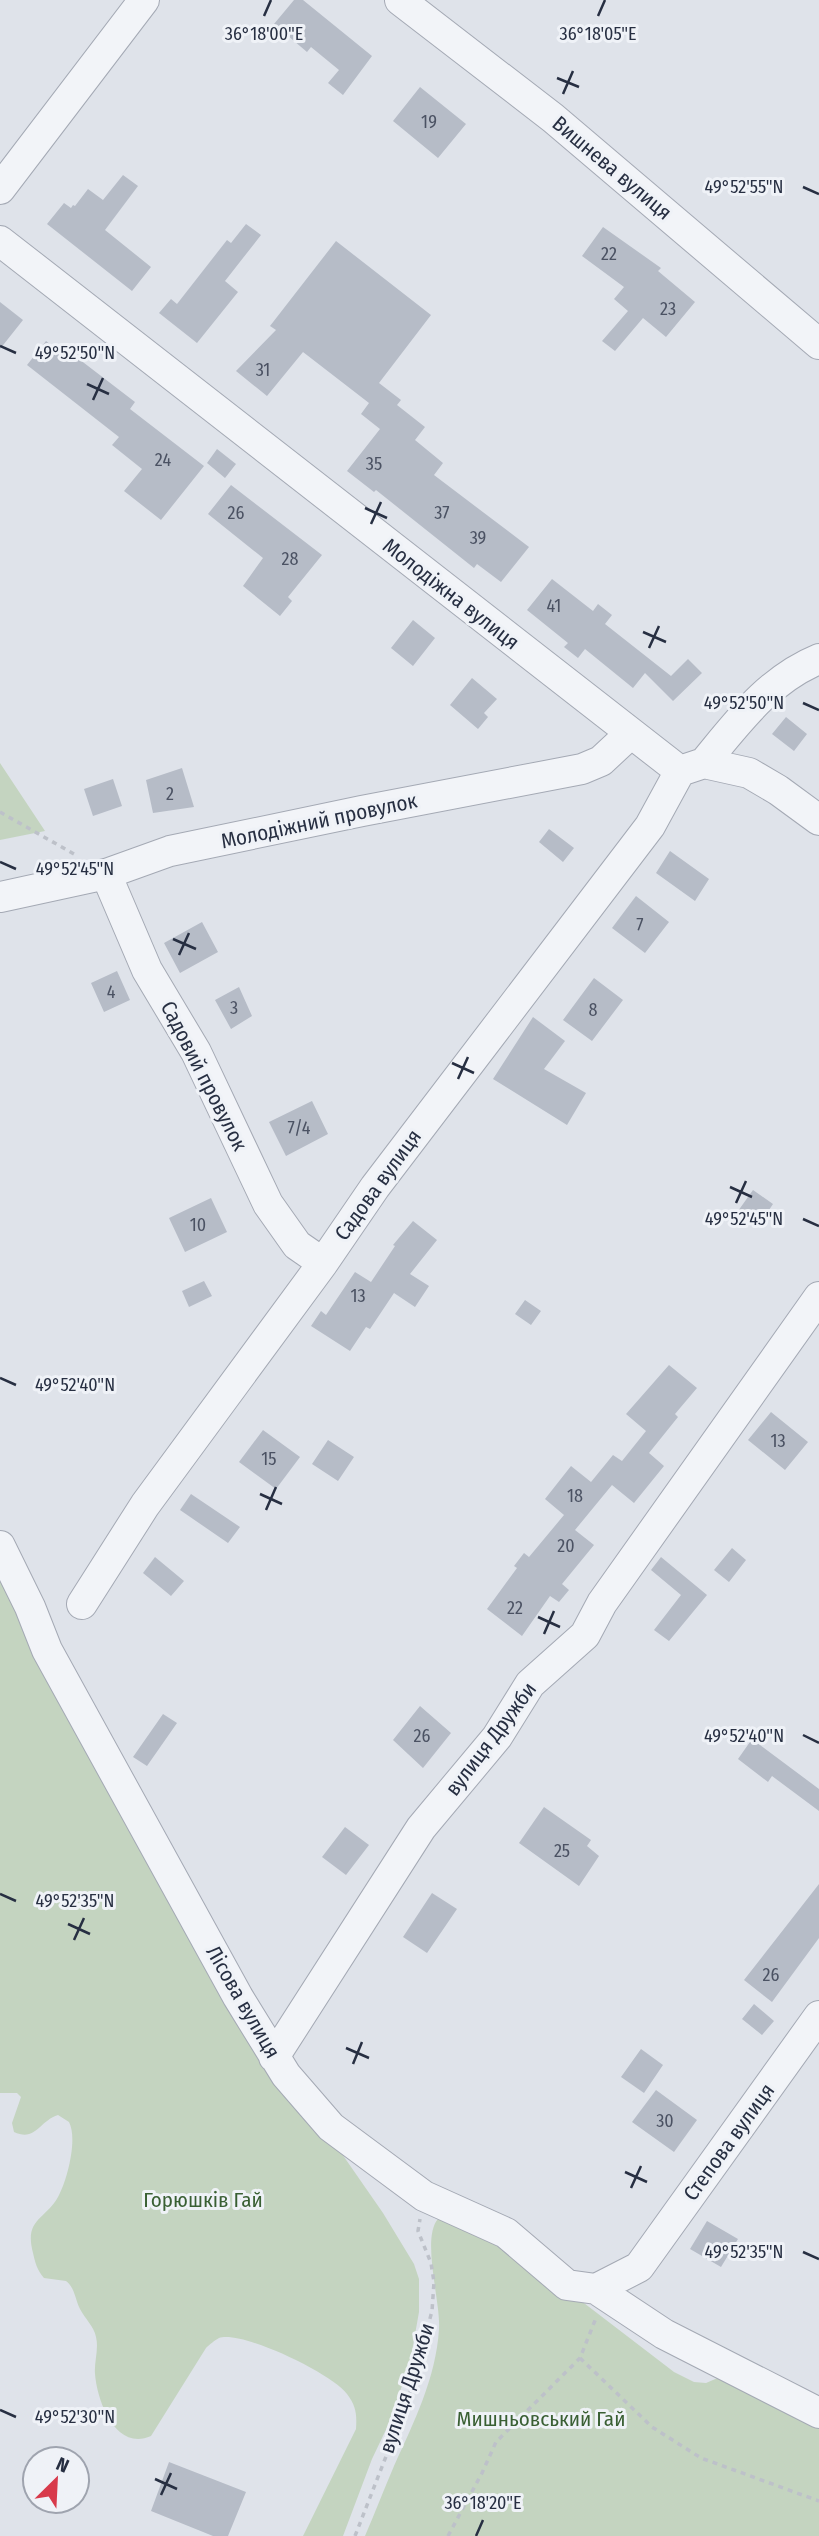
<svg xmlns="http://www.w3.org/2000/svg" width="819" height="2536" font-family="'Fira Sans Condensed',sans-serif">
	<rect width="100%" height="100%" fill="#dfe3ea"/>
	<path fill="#c4d4c0" d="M0,763L45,831L0,840Z
		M0,1544L299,2092L383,2213L414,2264L419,2279V2312L411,2357L392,2417L372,2459L343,2536H303L356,2429C357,2414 356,2406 347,2394C333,2374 242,2330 219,2338C215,2340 209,2345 206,2348L151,2436C116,2452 97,2401 95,2374C94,2362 99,2349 96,2337C94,2326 85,2319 80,2309C75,2299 75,2288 66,2281L44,2278C37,2270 35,2262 33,2253C24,2219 45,2220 58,2197C67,2181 78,2139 69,2122L58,2115C39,2121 36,2142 14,2132L12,2123L21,2097L17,2093H0Z
		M454,2214L580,2300L674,2372L694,2382L706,2383L720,2377L819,2413V2536H365C375,2513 384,2489 394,2466C414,2422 436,2378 439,2329C441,2303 421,2238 438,2219Z"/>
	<path fill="#b6bcc7" d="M294,0H303L372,56L343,95L328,83L339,70L311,47L307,52L274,24Z
		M420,87L466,124L438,158L393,121Z
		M123,175L138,186L105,230L151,267L132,291L47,224L64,203L71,208L73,205L75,206L88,189L103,200Z
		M246,224L261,235L225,281L238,292L197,343L159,313L171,299L177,304L227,240L231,243Z
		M603,227L661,268L658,271L695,302L666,337L643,318L615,351L602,341L628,311L614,299L624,287L582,256Z
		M336,241L431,315L379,383L401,400L397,405L425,427L415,440L443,463L434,475L529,547L501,582L477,564L474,568L376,490L374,492L347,471L380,429L361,414L369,403L303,352L267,396L236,371L276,330L270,326Z
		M0,302L23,320L0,349Z
		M46,341L71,361L75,356L135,402L130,409L204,466L161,520L124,491L142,469L112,445L119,437L27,365Z
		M217,449L236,464L225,478L207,463Z
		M231,485L322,555L288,597L292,601L280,616L243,586L263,558L208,514Z
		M552,579L593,611L598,604L612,615L605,624L671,676L688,659L702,673L673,701L645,673L633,688L585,649L578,658L564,647L568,643L527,610Z
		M413,620L435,638L413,666L391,648Z
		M472,678L497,699L484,713L488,717L478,729L450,705Z
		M786,717L807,734L794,751L772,734Z
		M182,768L194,807L153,813L146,780Z
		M113,779L122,806L93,816L84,789Z
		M549,829L574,848L563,862L539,842Z
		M670,851L709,879L695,901L656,873Z
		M636,896L669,922L645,953L612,928Z
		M202,922L218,952L180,973L164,943Z
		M117,971L130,1000L104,1012L91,983Z
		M594,978L623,1000L592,1041L563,1020Z
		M239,987L252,1016L231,1029L215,1000Z
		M533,1017L565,1041L544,1069L586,1093L567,1125L493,1079Z
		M312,1101L328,1134L286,1156L269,1122Z
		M753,1190L773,1204L759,1225L738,1211Z
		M211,1198L227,1232L185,1252L169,1218Z
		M413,1221L437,1240L410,1274L429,1286L415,1307L394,1293L370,1329L366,1327L350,1351L311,1326L321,1311L326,1315L355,1272L371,1282L395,1246L393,1245Z
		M204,1281L212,1296L189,1307L182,1291Z
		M525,1300L541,1311L531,1325L515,1314Z
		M669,1365L697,1388L675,1414L678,1417L649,1453L664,1466L634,1503L612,1485L575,1530L594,1545L562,1584L569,1590L559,1602L550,1596L522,1636L487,1609L517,1568L514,1566L524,1553L529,1557L564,1515L545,1499L571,1466L591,1482L613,1455L622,1461L646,1431L626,1414Z
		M771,1412L808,1442L785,1470L748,1440Z
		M263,1430L300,1457L276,1489L239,1462Z
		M328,1440L354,1457L338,1481L312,1464Z
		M191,1494L240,1527L228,1543L180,1510Z
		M732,1548L746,1560L729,1582L714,1570Z
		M155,1557L184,1581L171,1596L143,1573Z
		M661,1557L707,1595L669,1641L654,1630L681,1595L651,1570Z
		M420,1706L451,1733L423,1768L393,1740Z
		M163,1714L177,1723L147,1766L133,1757Z
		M752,1739L819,1789V1811L772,1776L768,1782L738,1759Z
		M544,1807L591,1840L587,1846L599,1856L579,1886L519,1843Z
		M345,1827L369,1845L346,1875L322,1857Z
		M819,1884V1938L772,2002L744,1980Z
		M432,1893L457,1909L427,1953L403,1937Z
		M754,2004L774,2021L762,2035L742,2019Z
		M641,2049L663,2065L644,2093L621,2077Z
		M656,2090L697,2120L674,2152L632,2122Z
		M707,2221L738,2239L721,2267L690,2249Z
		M169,2462L246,2492L228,2536H213L151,2511Z"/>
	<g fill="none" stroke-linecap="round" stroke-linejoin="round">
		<defs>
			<path id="minor" d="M400,0L553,118L819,344
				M0,189L144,0
				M0,241L680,771L704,763L749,773L778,790L819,820
				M704,763C738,722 768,680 819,659
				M106,874L147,970L196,1052L268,1204L297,1245L323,1263
				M0,897L106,874L170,851L362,811L582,769L601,761L630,734
				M0,1546L30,1607L47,1650L238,1997L286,2075L331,2127L424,2196L506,2233L567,2285L596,2289L639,2267L819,2016
				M82,1604L145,1505L323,1263L375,1187L650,826L680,771
				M274,2057L421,1828L497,1737L530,1684L585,1635L602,1603L819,1297
				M596,2289L664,2334L819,2413"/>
		</defs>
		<use href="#minor" stroke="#a4a9b4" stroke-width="32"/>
		<path stroke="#bdc1c9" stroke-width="3.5" stroke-dasharray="5 5" stroke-linecap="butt" d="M0,812L74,854
			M580,2358L652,2427L701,2458L819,2501
			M355,2536L408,2400L432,2311L434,2282L431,2263L418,2231L420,2219
			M448,2536L482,2473L496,2442L580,2358L596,2318"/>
		<use href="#minor" stroke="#f2f4f8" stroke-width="30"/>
	</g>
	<path fill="none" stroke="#272f42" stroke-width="2.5" d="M264,16L271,0M598,16L605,0M557,78L579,87M563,94L573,71M803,187L819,194M0,346L16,353M87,384L109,394M93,400L103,378M365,508L387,518M371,524L381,502M643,632L666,642M649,648L659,626M803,703L819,710M0,862L16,869M173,939L196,949M179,955L189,933M452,1063L474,1073M458,1079L468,1057M730,1187L752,1197M736,1203L746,1181M803,1219L819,1226M0,1378L16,1385M260,1494L282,1504M266,1510L276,1487M538,1617L560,1627M544,1634L554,1611M803,1735L819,1743M0,1894L16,1901M68,1924L90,1934M74,1940L84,1918M346,2048L369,2058M353,2064L362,2042M625,2172L647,2182M631,2188L641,2166M803,2252L819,2259M0,2410L16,2417M155,2479L177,2489M161,2495L171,2473M476,2536L483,2520"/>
	<g text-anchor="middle" stroke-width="6" stroke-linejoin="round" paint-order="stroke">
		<g font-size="18" fill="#4b5263">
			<text x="429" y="128">19</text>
			<text x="609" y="260">22</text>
			<text x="668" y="315">23</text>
			<text x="263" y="376">31</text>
			<text x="163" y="466">24</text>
			<text x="374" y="470">35</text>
			<text x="236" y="519">26</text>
			<text x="442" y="519">37</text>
			<text x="478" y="544">39</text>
			<text x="290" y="565">28</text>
			<text x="554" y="612">41</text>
			<text x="170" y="800">2</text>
			<text x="640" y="931">7</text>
			<text x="111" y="998">4</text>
			<text x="234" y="1014">3</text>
			<text x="593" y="1016">8</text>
			<text x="299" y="1134">7/4</text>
			<text x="198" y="1231">10</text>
			<text x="358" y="1302">13</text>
			<text x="778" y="1447">13</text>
			<text x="269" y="1465">15</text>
			<text x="575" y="1502">18</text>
			<text x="566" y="1552">20</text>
			<text x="515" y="1614">22</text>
			<text x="422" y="1742">26</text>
			<text x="562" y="1857">25</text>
			<text x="771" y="1981">26</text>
			<text x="665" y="2127">30</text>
		</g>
		<g font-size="21" fill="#272f42" stroke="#eff2f7">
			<text transform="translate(612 168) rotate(40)" y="7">Вишнева вулиця</text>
			<text transform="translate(451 594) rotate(38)" y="7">Молодіжна вулиця</text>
			<text transform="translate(319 821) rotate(-12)" y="7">Молодіжний провулок</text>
			<text transform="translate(204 1076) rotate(63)" y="7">Садовий провулок</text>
			<text transform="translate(378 1185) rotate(-54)" y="7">Садова вулиця</text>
			<text transform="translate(491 1739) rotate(-53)" y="7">вулиця Дружби</text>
			<text transform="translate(243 2002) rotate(60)" y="7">Лісова вулиця</text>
			<text transform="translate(729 2142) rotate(-54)" y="7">Степова вулиця</text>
			<text transform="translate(407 2388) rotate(-72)" y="7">вулиця Дружби</text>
		</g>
		<g font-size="21" fill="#395f33" stroke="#eff2f7">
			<text x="203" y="2207">Горюшків Гай</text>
			<text x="541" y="2426">Мишньовський Гай</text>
		</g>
	</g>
	<g font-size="18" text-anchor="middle" fill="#272f42" stroke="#eff2f7" stroke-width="6" stroke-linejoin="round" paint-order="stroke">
		<text x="264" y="40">36°18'00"E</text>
		<text x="598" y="40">36°18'05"E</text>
		<text x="744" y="193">49°52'55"N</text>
		<text x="75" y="359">49°52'50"N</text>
		<text x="744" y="709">49°52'50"N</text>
		<text x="75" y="875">49°52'45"N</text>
		<text x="744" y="1225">49°52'45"N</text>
		<text x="75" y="1391">49°52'40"N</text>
		<text x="744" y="1742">49°52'40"N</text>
		<text x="75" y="1907">49°52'35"N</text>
		<text x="744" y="2258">49°52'35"N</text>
		<text x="75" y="2423">49°52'30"N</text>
		<text x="483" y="2509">36°18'20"E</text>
	</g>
	<g transform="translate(56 2480) rotate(24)"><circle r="33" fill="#eff2f7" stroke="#9fa4af" stroke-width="2"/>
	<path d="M0-5L12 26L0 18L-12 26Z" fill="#d83a4b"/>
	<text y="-10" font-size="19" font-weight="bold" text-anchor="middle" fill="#272f42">N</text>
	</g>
</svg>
